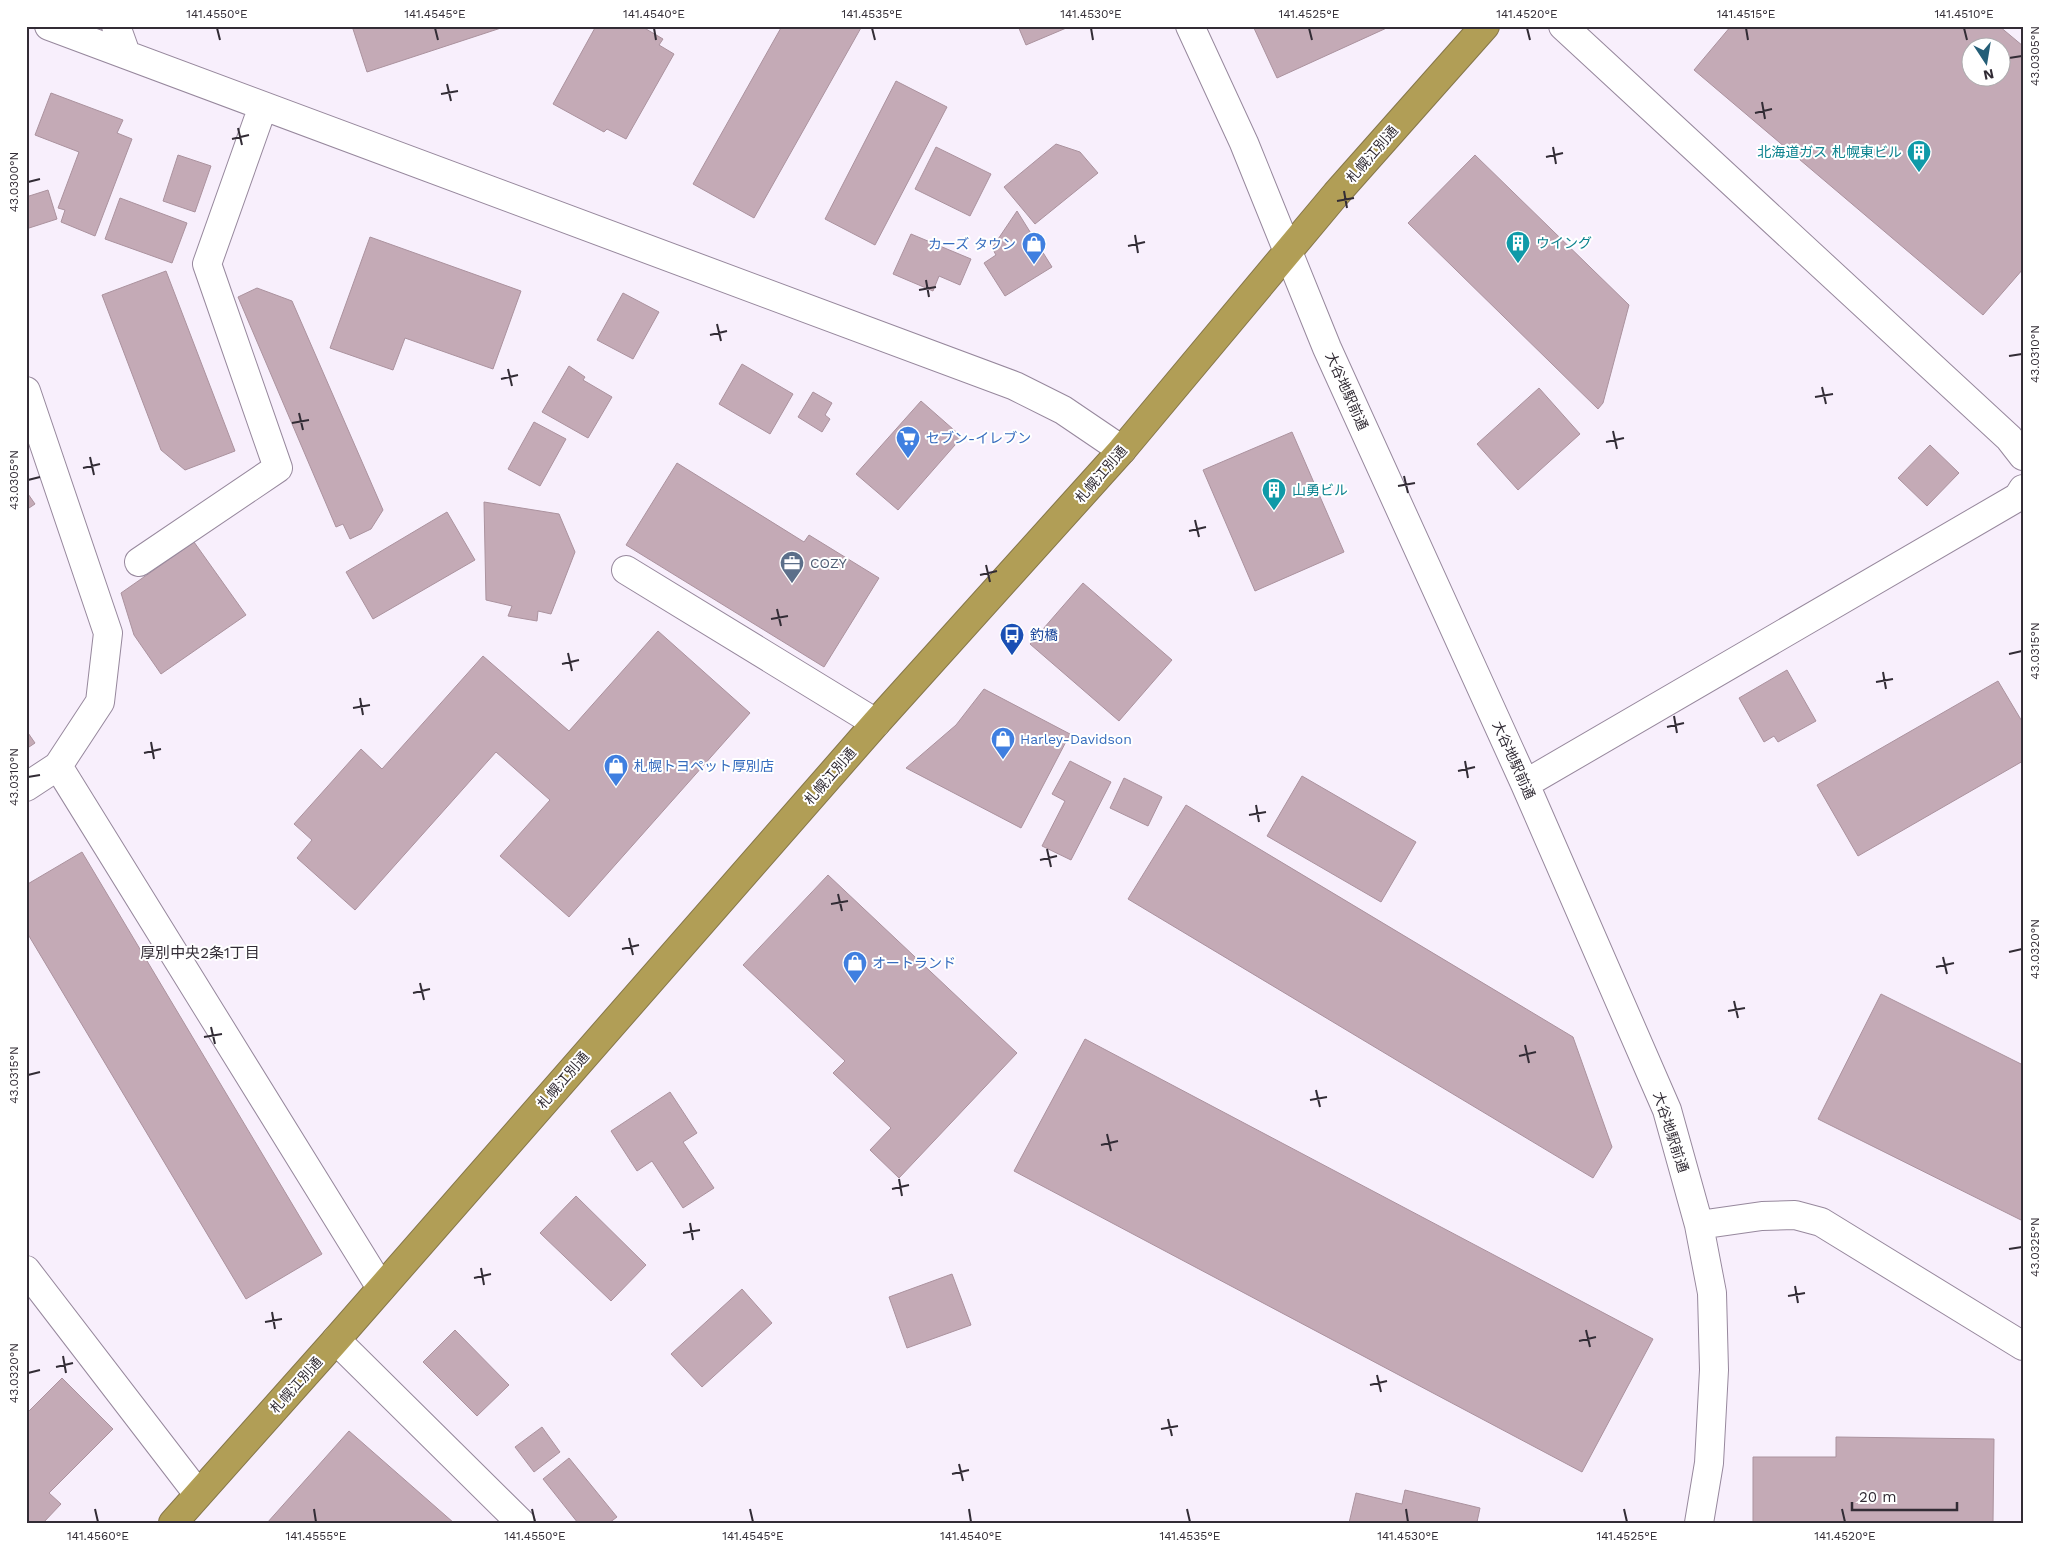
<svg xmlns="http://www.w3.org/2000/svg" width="2049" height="1549" font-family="'Work Sans','Noto Sans JP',sans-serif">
	<rect width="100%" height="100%" fill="#f8effc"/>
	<path fill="#c4aab6" stroke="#ab929e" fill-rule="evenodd" d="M352,26H507L367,72Z
		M596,26H641L663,39L659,45L674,54L626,139L607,129L604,132L553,104Z
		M782,26H862L754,218L693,184Z
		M1018,26H1071L1026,45Z
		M1253,26H1391L1277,78Z
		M1731,26H1999L2023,46V269L1983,315L1694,70ZM1972,48H2002V78H1972Z
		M896,81L947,107L875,245L825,219Z
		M51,93L123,120L117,133L132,139L95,236L61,222L65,210L58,208L79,152L35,135Z
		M1056,144L1080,152L1098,173L1035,224L1004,187Z
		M936,147L991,174L970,216L915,189Z
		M178,155L211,166L195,212L163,201Z
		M1475,155L1629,305L1603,403L1598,409L1408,223Z
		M48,190L57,219L26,229V197Z
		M120,198L187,223L172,263L105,239Z
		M1017,211L1052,267L1005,296L984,263L996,255L992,248Z
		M911,234L971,259L960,285L939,276L933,291L893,274Z
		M370,237L521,291L493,369L405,338L393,370L330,348Z
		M166,271L235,451L185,470L161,450L102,295Z
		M257,288L292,301L383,510L371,529L350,539L343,524L336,527L238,297Z
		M623,293L659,312L633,359L597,340Z
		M742,364L793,394L770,434L719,404Z
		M569,366L585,377L583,380L612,397L588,438L542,412Z
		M1539,388L1580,434L1518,490L1477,444Z
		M813,392L832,403L825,415L830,419L822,432L798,417Z
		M921,401L962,437L898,510L856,474Z
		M534,422L566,439L540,486L508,469Z
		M1292,432L1344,552L1255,591L1203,470Z
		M1930,445L1959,473L1927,506L1898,478Z
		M677,463L804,542L809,535L879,578L824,667L626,545Z
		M26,491L35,504L26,510Z
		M484,502L559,514L575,552L551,614L538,611L537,621L508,616L512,606L486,600Z
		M447,512L475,560L373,619L346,572Z
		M194,542L246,615L161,674L134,635L121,593Z
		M1083,583L1172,660L1119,721L1030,644Z
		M658,631L750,713L569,917L500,856L550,800L496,752L355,910L297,858L312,840L294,824L361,749L382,769L483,656L569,731Z
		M1787,670L1816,721L1778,742L1774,736L1764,742L1739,698Z
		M1998,681L2023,723V761L1858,856L1817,785Z
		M984,689L1070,734L1021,828L906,768L956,725Z
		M26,730L35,743L26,749Z
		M1070,761L1111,782L1071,860L1042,846L1065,801L1052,794Z
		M1302,776L1416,842L1381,902L1267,836Z
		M1124,778L1162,797L1148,826L1110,808Z
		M1186,805L1573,1037L1612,1147L1593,1178L1128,899Z
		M82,852L322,1254L246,1299L26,931V885Z
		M828,875L1017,1053L899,1178L870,1150L891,1128L833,1073L845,1061L743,965Z
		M1881,994L2023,1065V1221L1818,1119Z
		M1085,1039L1653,1339L1582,1472L1014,1171Z
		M670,1092L697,1133L683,1142L714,1188L683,1208L652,1161L637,1171L611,1131Z
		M576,1196L646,1265L611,1301L540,1233Z
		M952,1274L971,1325L907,1348L889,1297Z
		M742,1289L772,1323L702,1387L671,1354Z
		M455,1330L509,1385L477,1416L423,1362Z
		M62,1378L113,1429L49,1493L61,1504L43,1523H26V1414Z
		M542,1427L560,1452L534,1472L515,1447Z
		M349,1431L454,1523H267Z
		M1836,1437L1994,1439L1993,1523H1753V1457H1836Z
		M569,1458L617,1517L609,1523H578L543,1479Z
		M1405,1490L1480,1508L1477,1522L1480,1523H1349L1356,1493L1402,1504Z"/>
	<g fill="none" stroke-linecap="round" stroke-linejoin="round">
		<defs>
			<path id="minor" d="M49,26L1015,386L1063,410L1122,450
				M116,26L126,54
				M1190,26L1244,143L1327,348L1525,784L1667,1110L1699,1225L1712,1293L1714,1370L1709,1463L1699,1523
				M1563,26L2009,438L2023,456
				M26,391L108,633L100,702L58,766L381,1288
				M139,562L278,468L207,264L263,106
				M626,570L876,723
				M1525,784L2018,497L2023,489
				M26,787L58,766
				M1699,1225L1762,1216L1795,1215L1821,1222L2023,1346
				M26,1270L198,1494
				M336,1340L521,1523"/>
			<path id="highway" d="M173,1523L336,1340L876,723L1122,450L1336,194L1485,26"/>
		</defs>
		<use href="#minor" stroke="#97889d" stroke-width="30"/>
		<use href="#highway" stroke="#85764a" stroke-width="30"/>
		<use href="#minor" stroke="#fff" stroke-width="28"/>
		<use href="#highway" stroke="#b19e56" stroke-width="28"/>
	</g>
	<path fill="none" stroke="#322c35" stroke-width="2" d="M217,28L220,40M435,28L438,40M654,28L656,40M872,28L875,40M1091,28L1093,40M1309,28L1312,40M1527,28L1530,40M1746,28L1748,40M1964,28L1967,40M2009,58L2022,56M447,84L451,101M441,94L458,91M1762,102L1765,119M1755,113L1772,109M238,128L242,145M232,139L249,135M1553,147L1556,164M1546,157L1563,153M28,182L40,179M1344,191L1347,208M1337,201L1354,198M1135,235L1138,253M1128,246L1145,242M926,280L929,297M919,290L936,287M717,324L721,341M710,335L727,331M2009,356L2022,354M508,369L512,386M501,379L518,375M1822,387L1826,404M1815,397L1833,394M299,413L303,430M292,423L309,420M1613,431L1617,449M1606,442L1624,438M90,457L94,475M83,468L100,464M1404,476L1408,493M28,480L40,477M1398,486L1415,483M1195,520L1199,537M1189,531L1206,527M986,565L990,582M980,575L997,571M777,609L781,626M771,619L788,616M568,653L572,671M2009,654L2022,651M562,664L579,660M1883,672L1886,689M1876,682L1893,679M360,698L363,715M353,708L370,705M1674,716L1677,733M1667,727L1684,723M151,742L154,759M144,753L161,749M1465,761L1468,778M1458,771L1475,767M28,777L40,775M1256,805L1259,822M1249,815L1266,812M1047,849L1051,867M1040,860L1057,856M838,894L842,911M831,904L848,901M629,938L633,955M622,949L639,945M2009,952L2022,949M1943,957L1947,974M1936,967L1954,963M420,983L424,1000M413,993L430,989M1734,1001L1738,1018M1728,1011L1745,1008M211,1027L215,1044M204,1037L222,1034M1525,1045L1529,1063M1519,1056L1536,1052M28,1075L40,1072M1316,1090L1320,1107M1310,1100L1327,1097M1107,1134L1111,1151M1101,1145L1118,1141M899,1179L902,1196M892,1189L909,1185M690,1223L693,1240M683,1233L700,1230M2009,1249L2022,1247M481,1268L484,1285M474,1278L491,1274M1795,1286L1798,1303M1788,1296L1805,1293M272,1312L275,1329M265,1322L282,1319M1586,1330L1590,1347M1579,1341L1596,1337M63,1356L66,1373M56,1367L73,1363M28,1373L40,1370M1377,1375L1381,1392M1370,1385L1387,1381M1168,1419L1172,1436M1161,1429L1178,1426M959,1464L963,1481M952,1474L969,1470M95,1509L98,1522M314,1509L316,1522M532,1509L535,1522M750,1509L753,1522M969,1509L971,1522M1187,1509L1190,1522M1406,1509L1408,1522M1624,1509L1627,1522M1842,1509L1845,1522"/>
	<defs>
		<symbol id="building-pin" viewBox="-11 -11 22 30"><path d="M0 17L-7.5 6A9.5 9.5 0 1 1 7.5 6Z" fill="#0f9aa8" stroke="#fff"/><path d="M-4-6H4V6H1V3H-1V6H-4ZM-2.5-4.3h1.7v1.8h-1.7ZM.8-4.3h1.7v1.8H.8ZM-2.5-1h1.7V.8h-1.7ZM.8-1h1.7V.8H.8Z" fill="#fff"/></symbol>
		<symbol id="shop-pin" viewBox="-11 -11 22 30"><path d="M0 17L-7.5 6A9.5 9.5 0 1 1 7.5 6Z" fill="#3f7fe0" stroke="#fff"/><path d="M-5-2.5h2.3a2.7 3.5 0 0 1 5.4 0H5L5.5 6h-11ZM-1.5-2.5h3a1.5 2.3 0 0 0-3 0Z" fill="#fff"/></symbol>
		<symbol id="supermarket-pin" viewBox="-11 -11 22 30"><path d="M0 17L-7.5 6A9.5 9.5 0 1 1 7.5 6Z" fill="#3f7fe0" stroke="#fff"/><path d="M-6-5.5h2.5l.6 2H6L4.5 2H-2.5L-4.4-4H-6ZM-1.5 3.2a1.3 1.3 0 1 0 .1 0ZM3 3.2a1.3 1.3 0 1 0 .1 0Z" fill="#fff"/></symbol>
		<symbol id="office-pin" viewBox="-11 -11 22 30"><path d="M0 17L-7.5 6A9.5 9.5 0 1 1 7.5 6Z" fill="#5c6f8a" stroke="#fff"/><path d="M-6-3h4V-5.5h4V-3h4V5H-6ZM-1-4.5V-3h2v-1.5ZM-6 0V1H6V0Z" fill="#fff"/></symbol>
		<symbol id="bus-pin" viewBox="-11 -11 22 30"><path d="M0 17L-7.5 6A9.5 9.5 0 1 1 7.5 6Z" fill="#1a4fb4" stroke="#fff"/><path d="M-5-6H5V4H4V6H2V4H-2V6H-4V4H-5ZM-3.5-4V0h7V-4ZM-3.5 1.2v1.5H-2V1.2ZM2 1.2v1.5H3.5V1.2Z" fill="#fff"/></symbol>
	</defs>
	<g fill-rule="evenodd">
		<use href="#building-pin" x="1905" y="138" width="28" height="38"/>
		<use href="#building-pin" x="1504" y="229" width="28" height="38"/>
		<use href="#shop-pin" x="1020" y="230" width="28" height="38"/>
		<use href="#supermarket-pin" x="894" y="424" width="28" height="38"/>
		<use href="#building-pin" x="1260" y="476" width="28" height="38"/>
		<use href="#office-pin" x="778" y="549" width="28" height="38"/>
		<use href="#bus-pin" x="998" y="621" width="28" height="38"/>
		<use href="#shop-pin" x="989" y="725" width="28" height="38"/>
		<use href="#shop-pin" x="602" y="752" width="28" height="38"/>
		<use href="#shop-pin" x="841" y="949" width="28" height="38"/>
	</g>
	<g text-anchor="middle" stroke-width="4" stroke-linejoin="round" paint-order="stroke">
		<g font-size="14" fill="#0d838f" stroke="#fff" text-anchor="start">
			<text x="1902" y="157" text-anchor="end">北海道ガス 札幌東ビル</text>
			<text x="1536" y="248">ウイング</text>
			<text x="1292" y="495">山勇ビル</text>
		</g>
		<g font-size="14" fill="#322c35" stroke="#fff">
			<text transform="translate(1372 154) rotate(-49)" y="5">札幌江別通</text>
			<text transform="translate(1347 391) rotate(66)" y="5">大谷地駅前通</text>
			<text transform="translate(1101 474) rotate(-49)" y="5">札幌江別通</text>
			<text transform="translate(1514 760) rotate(66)" y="5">大谷地駅前通</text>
			<text transform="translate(830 776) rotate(-49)" y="5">札幌江別通</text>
			<text transform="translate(563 1080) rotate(-49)" y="5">札幌江別通</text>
			<text transform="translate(1671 1132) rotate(72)" y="5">大谷地駅前通</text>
			<text transform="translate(296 1385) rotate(-48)" y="5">札幌江別通</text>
		</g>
		<g font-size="14" fill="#366cbe" stroke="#fff" text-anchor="start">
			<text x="1016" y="249" text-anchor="end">カーズ タウン</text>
			<text x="926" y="443">セブン-イレブン</text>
			<text x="1020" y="744">Harley-Davidson</text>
			<text x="634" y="771">札幌トヨペット厚別店</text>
			<text x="872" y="968">オートランド</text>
		</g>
		<g font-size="14" fill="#4e5e75" stroke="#fff" text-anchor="start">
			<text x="810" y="568">COZY</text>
		</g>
		<g font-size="14" fill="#164399" stroke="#fff" text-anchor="start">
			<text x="1030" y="640">釣橋</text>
		</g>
		<g font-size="15" fill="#322c35" stroke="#fff">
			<text x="200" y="958">厚別中央2条1丁目</text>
		</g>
	</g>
	<rect width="2049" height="1549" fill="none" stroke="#ffffff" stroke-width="55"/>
	<g transform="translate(1986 62) rotate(168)"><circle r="24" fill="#ffffff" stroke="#adabae"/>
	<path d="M0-4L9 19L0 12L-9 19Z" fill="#245e77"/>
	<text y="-8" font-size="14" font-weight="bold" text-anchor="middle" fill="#322c35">N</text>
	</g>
	<path d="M1852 1502v8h105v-8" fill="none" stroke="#322c35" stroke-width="2.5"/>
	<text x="1859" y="1502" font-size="15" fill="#322c35" stroke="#ffffff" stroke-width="4" paint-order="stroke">20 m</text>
	<rect x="28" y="28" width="1994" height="1494" fill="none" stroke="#322c35" stroke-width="2"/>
	<g font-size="12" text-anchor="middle" fill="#322c35">
		<text x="217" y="18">141.4550°E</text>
		<text x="435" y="18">141.4545°E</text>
		<text x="654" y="18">141.4540°E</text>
		<text x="872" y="18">141.4535°E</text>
		<text x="1091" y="18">141.4530°E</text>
		<text x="1309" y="18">141.4525°E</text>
		<text x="1527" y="18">141.4520°E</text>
		<text x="1746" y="18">141.4515°E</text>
		<text x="1964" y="18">141.4510°E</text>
		<text transform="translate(2035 56) rotate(-90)" y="4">43.0305°N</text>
		<text transform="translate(14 182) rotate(-90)" y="4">43.0300°N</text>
		<text transform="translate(2035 354) rotate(-90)" y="4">43.0310°N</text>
		<text transform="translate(14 480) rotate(-90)" y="4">43.0305°N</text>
		<text transform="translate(2035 651) rotate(-90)" y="4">43.0315°N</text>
		<text transform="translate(14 777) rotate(-90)" y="4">43.0310°N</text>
		<text transform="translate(2035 949) rotate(-90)" y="4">43.0320°N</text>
		<text transform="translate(14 1075) rotate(-90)" y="4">43.0315°N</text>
		<text transform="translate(2035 1247) rotate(-90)" y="4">43.0325°N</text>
		<text transform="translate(14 1373) rotate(-90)" y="4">43.0320°N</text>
		<text x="98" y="1540">141.4560°E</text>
		<text x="316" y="1540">141.4555°E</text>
		<text x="535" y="1540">141.4550°E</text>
		<text x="753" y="1540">141.4545°E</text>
		<text x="971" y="1540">141.4540°E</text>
		<text x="1190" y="1540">141.4535°E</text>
		<text x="1408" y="1540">141.4530°E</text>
		<text x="1627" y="1540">141.4525°E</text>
		<text x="1845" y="1540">141.4520°E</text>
	</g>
</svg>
